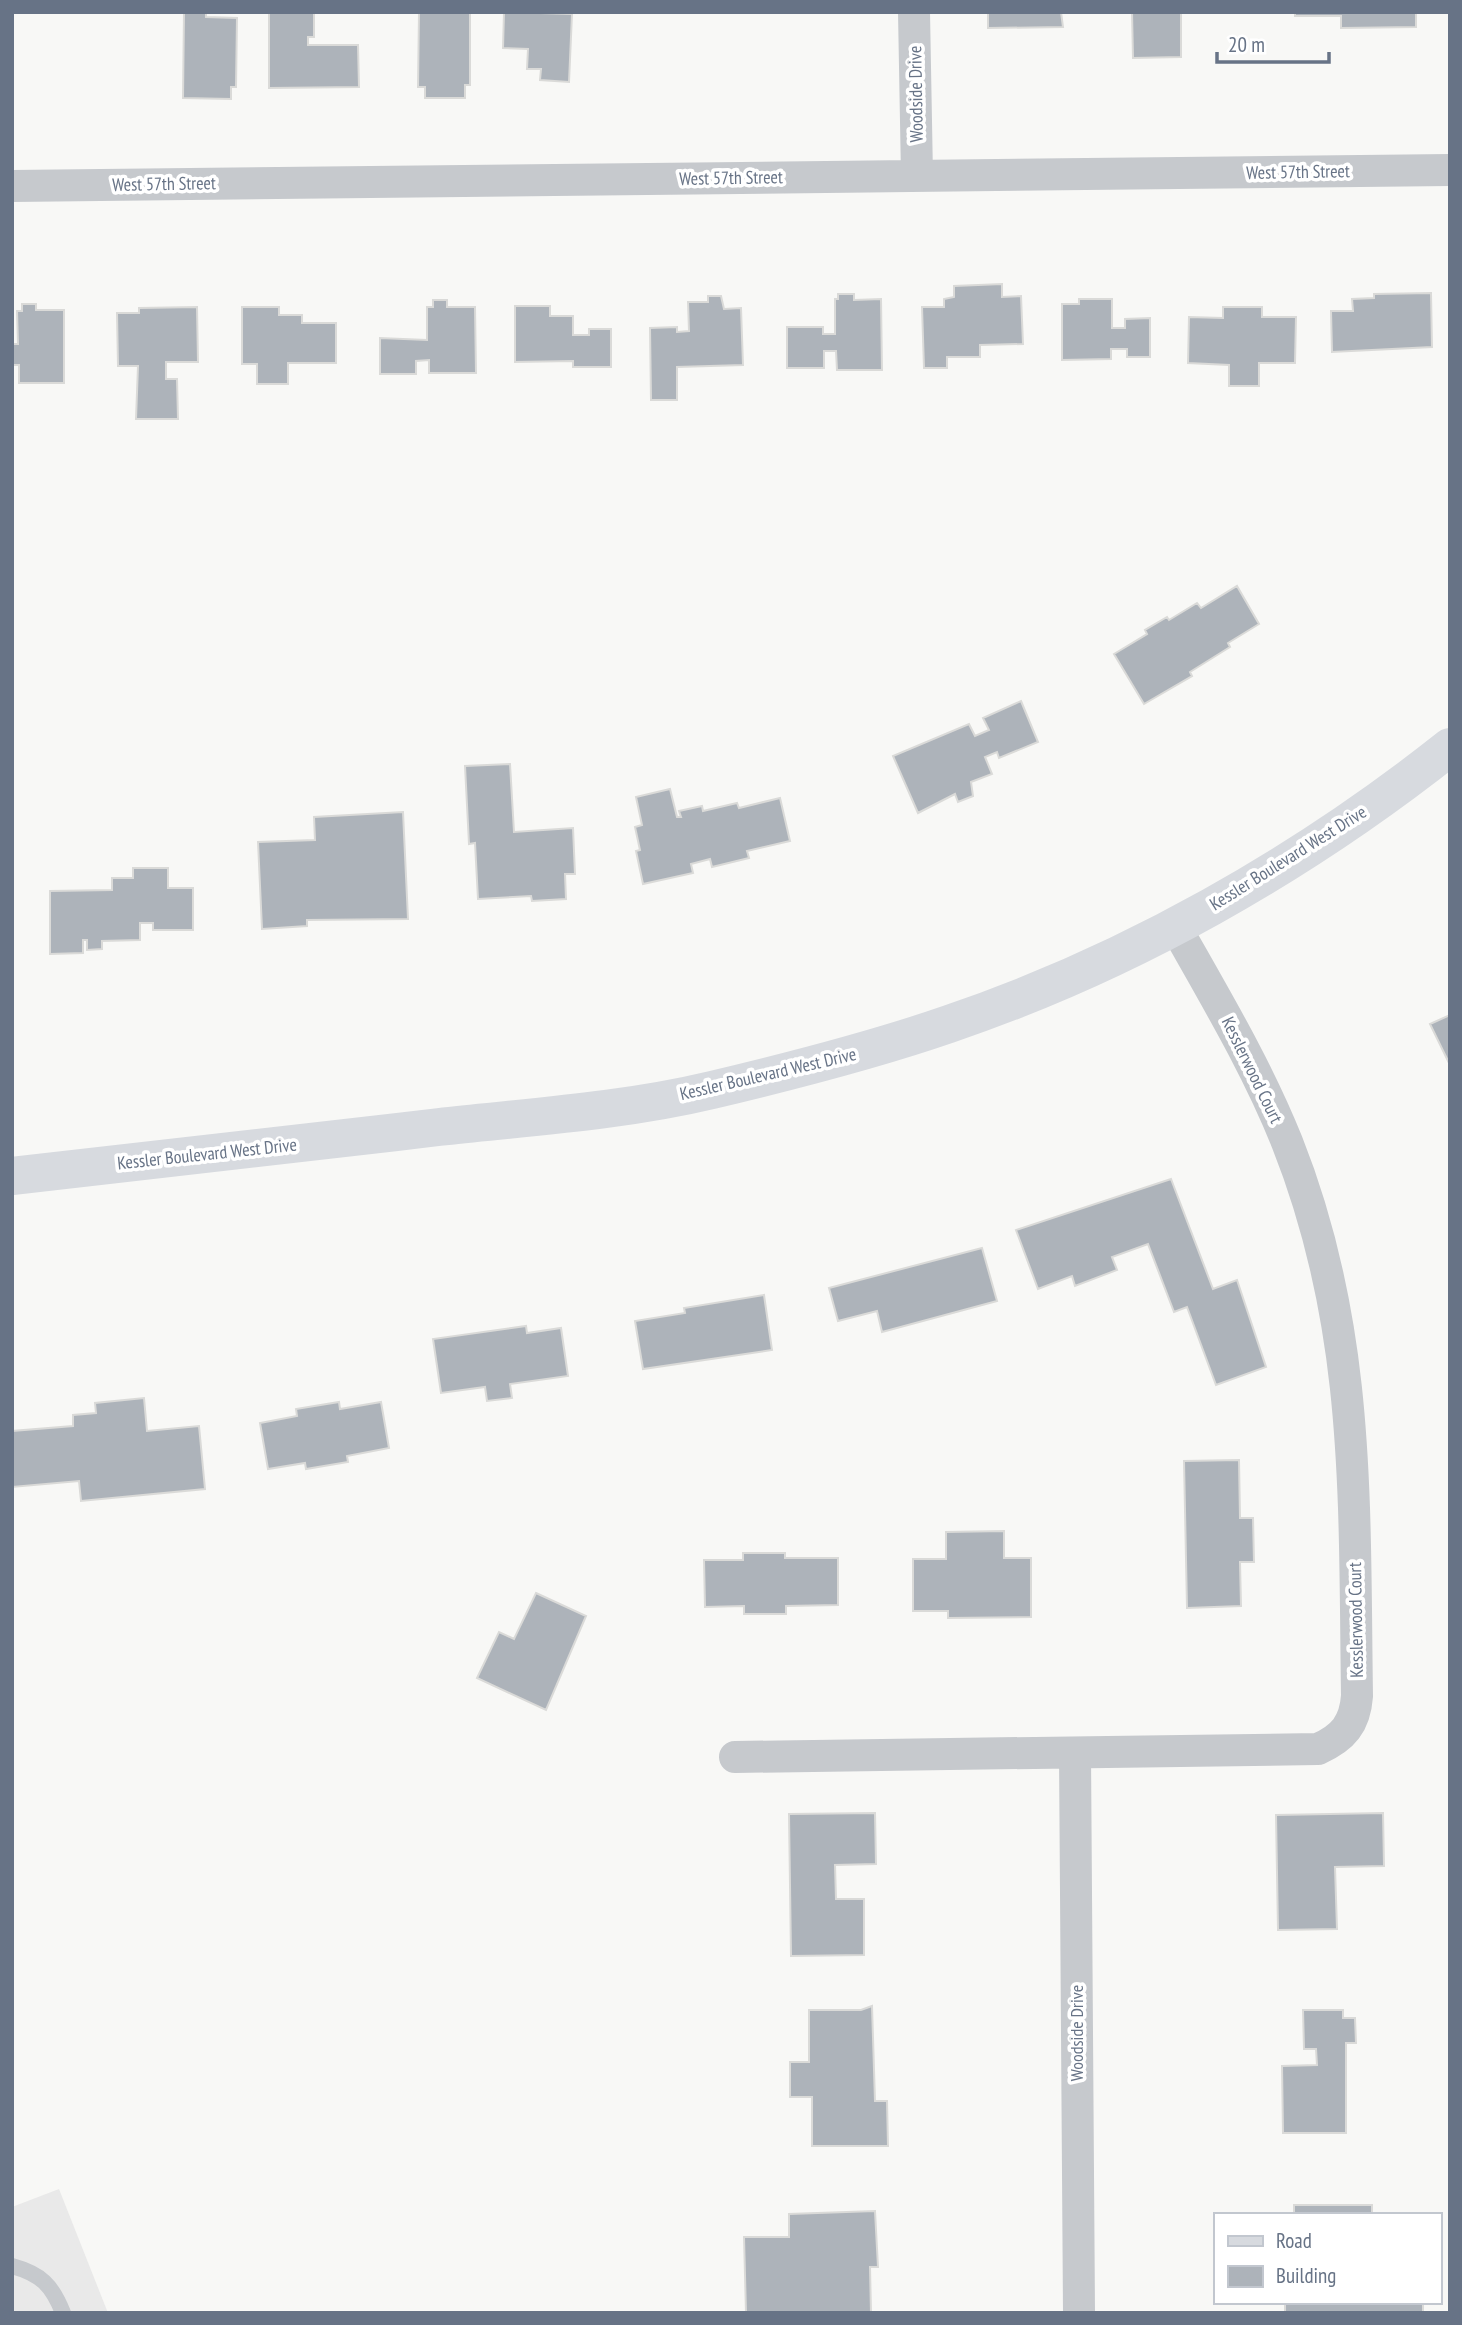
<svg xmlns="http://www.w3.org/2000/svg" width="1462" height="2325" font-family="'PT Sans Narrow',sans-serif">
	<rect width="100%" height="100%" fill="#f8f8f6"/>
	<path fill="#e9e9e9" d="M59,2189L108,2313H12V2207Z"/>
	<path fill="#adb3ba" stroke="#dadad8" stroke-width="2" d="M184,12H206V17L237,18L236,87H231V99L183,98Z
		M269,12H314V37H308V45H358L359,87L269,88Z
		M419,12H470V85H465V98H425V87H418Z
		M504,12L572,14L569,82L540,80L541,69H527L528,49L503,48Z
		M988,12H1061L1063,27L988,28Z
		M1132,12H1181V57L1133,58Z
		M1295,12H1416V27L1341,28V16H1295Z
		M1002,284V297L1021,296L1023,344L980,345V357H947V368H924L922,307H944V299L954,297V286Z
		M1431,293L1432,347L1332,352L1331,311H1353L1352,299L1374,298V294Z
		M838,294H854V300L881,299L882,370H837L836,351H824V368H787V327H823V334H835V299H838Z
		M708,296H721L724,309L741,308L743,365L677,367V400H651L650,328L677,327V332L689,331L688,302H708Z
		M1079,299H1112V328H1125V319L1150,318V357H1127V349H1111V359L1062,360V304H1079Z
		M433,300H447V307H475L476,373H429V360L416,361V374H380V338L427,340V307H433Z
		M22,304H36V310H64V383H19V365H12V344H18L17,311H22Z
		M515,306H550V316H573V335H589V329H611V367H573V361L515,362Z
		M197,307L198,362H166V379H177L178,419H136L138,366H118L117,313H139V308Z
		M242,307H279V315H302V323H336V363H288V384H257V364H242Z
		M1223,307H1262V317H1296L1295,363H1259V386H1229V365L1188,363L1189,317L1223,318Z
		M1237,586L1259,624L1228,643L1230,647L1190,672L1192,676L1144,704L1114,654L1147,634L1145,630L1167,617L1169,620L1197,603L1201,608Z
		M1021,701L1038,742L999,758L997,752L985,757L992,774L971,782L973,796L958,802L955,794L918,813L893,756L969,724L975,736L989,730L983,718Z
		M510,764L514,832L573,828L575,874H565L566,899L532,901L531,896L478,899L475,843L469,844L465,766Z
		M670,789L677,817H681L679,811L702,806L703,811L737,803L739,808L780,798L790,841L747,851L749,858L712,867L710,859L691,864L693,873L643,884L636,851L640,850L635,827L642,825L636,797Z
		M403,812L408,919L307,920V926L262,929L258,842L315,840L314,817Z
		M133,868H168V888H193V930H153V923H140V940L102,941V949L87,950V940H83V953L50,954V891L112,890V878H133Z
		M1450,1015V1065L1430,1024Z
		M1171,1179L1213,1289L1237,1280L1266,1367L1216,1385L1187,1307L1174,1312L1148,1244L1112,1257L1117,1270L1075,1286L1072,1276L1038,1289L1016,1230Z
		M982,1248L997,1301L882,1332L877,1311L838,1321L829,1288Z
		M764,1295L772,1350L643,1369L635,1321L685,1313L684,1308Z
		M526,1326L527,1333L561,1328L568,1376L510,1384L512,1398L487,1401L485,1387L441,1393L433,1339Z
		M144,1398L147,1431L199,1426L205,1489L81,1501L79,1481L12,1487V1431L73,1426V1415L96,1413L95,1403Z
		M339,1402L340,1409L381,1402L389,1448L347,1456L348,1462L306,1469L305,1463L268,1469L260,1423L297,1416L296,1409Z
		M1239,1460L1240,1518H1253L1254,1562H1240L1241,1606L1187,1608L1184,1461Z
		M1004,1531V1558H1031V1617L948,1618V1611H913V1559H946V1532Z
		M743,1553H785V1558H838V1605L786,1606V1614H744V1606L705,1607L704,1560H743Z
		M536,1593L586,1616L546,1710L477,1678L499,1632L514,1639Z
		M875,1813L876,1864L835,1865L836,1899H864V1955L791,1956L789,1814Z
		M1383,1813L1384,1866L1335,1867L1337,1929L1278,1930L1276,1815Z
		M872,2006L875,2101H887L888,2146H812V2097H790V2062H809V2010H861Z
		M1303,2010H1343V2018H1355L1356,2043H1346V2133H1283L1282,2066L1317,2065L1316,2049H1304Z
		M1294,2205H1372V2215H1294Z
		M875,2211L878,2267H870L871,2313H746L744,2237H789V2214Z
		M1285,2302H1423V2313H1285Z"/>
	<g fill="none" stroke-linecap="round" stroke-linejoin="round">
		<path stroke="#c6c9cd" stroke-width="16" d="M12,2266C41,2274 52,2285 63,2313"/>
		<path stroke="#c6c9cd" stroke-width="32" d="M914,12L917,176
			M12,186L1450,170
			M1075,1753L1079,2313
			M735,1757L1318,1749C1343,1738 1355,1724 1357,1696C1354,1501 1361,1328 1287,1142C1257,1067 1215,997 1175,926"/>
		<path stroke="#d7dadf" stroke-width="38" d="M12,1176C155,1160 297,1144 439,1127C530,1117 624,1111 712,1090C792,1071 871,1051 949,1024C1129,963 1301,865 1450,747"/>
	</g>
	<g text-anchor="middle" stroke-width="7" stroke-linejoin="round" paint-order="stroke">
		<g font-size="18" fill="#677386" stroke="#fff">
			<text transform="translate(916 94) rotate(-91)" y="6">Woodside Drive</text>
			<text transform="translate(1298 172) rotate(-1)" y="6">West 57th Street</text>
			<text transform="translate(731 178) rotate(-1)" y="6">West 57th Street</text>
			<text transform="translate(164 184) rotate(-1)" y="6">West 57th Street</text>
			<text transform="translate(1288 858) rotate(-32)" y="6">Kessler Boulevard West Drive</text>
			<text transform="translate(1252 1070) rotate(64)" y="6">Kesslerwood Court</text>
			<text transform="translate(768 1074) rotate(-13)" y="6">Kessler Boulevard West Drive</text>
			<text transform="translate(207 1154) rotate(-6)" y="6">Kessler Boulevard West Drive</text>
			<text transform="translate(1356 1620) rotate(-91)" y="6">Kesslerwood Court</text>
			<text transform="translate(1077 2033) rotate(-90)" y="6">Woodside Drive</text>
		</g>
	</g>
	<rect width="1462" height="2325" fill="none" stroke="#677386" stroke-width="28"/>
	<rect x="1214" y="2213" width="228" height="91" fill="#ffffff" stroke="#c2c7cf" stroke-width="2"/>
	<rect x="1228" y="2236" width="35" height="10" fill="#d7dadf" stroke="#c2c7cf" stroke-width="2"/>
	<text x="1276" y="2248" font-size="21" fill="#677386">Road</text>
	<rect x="1228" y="2266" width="35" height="21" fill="#adb3ba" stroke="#c2c7cf" stroke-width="2"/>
	<text x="1276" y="2283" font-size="21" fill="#677386">Building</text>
	<path d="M1217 52v10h112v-10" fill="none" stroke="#677386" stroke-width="3.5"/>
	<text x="1228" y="52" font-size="21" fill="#677386" stroke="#ffffff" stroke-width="5" paint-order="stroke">20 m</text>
</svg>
